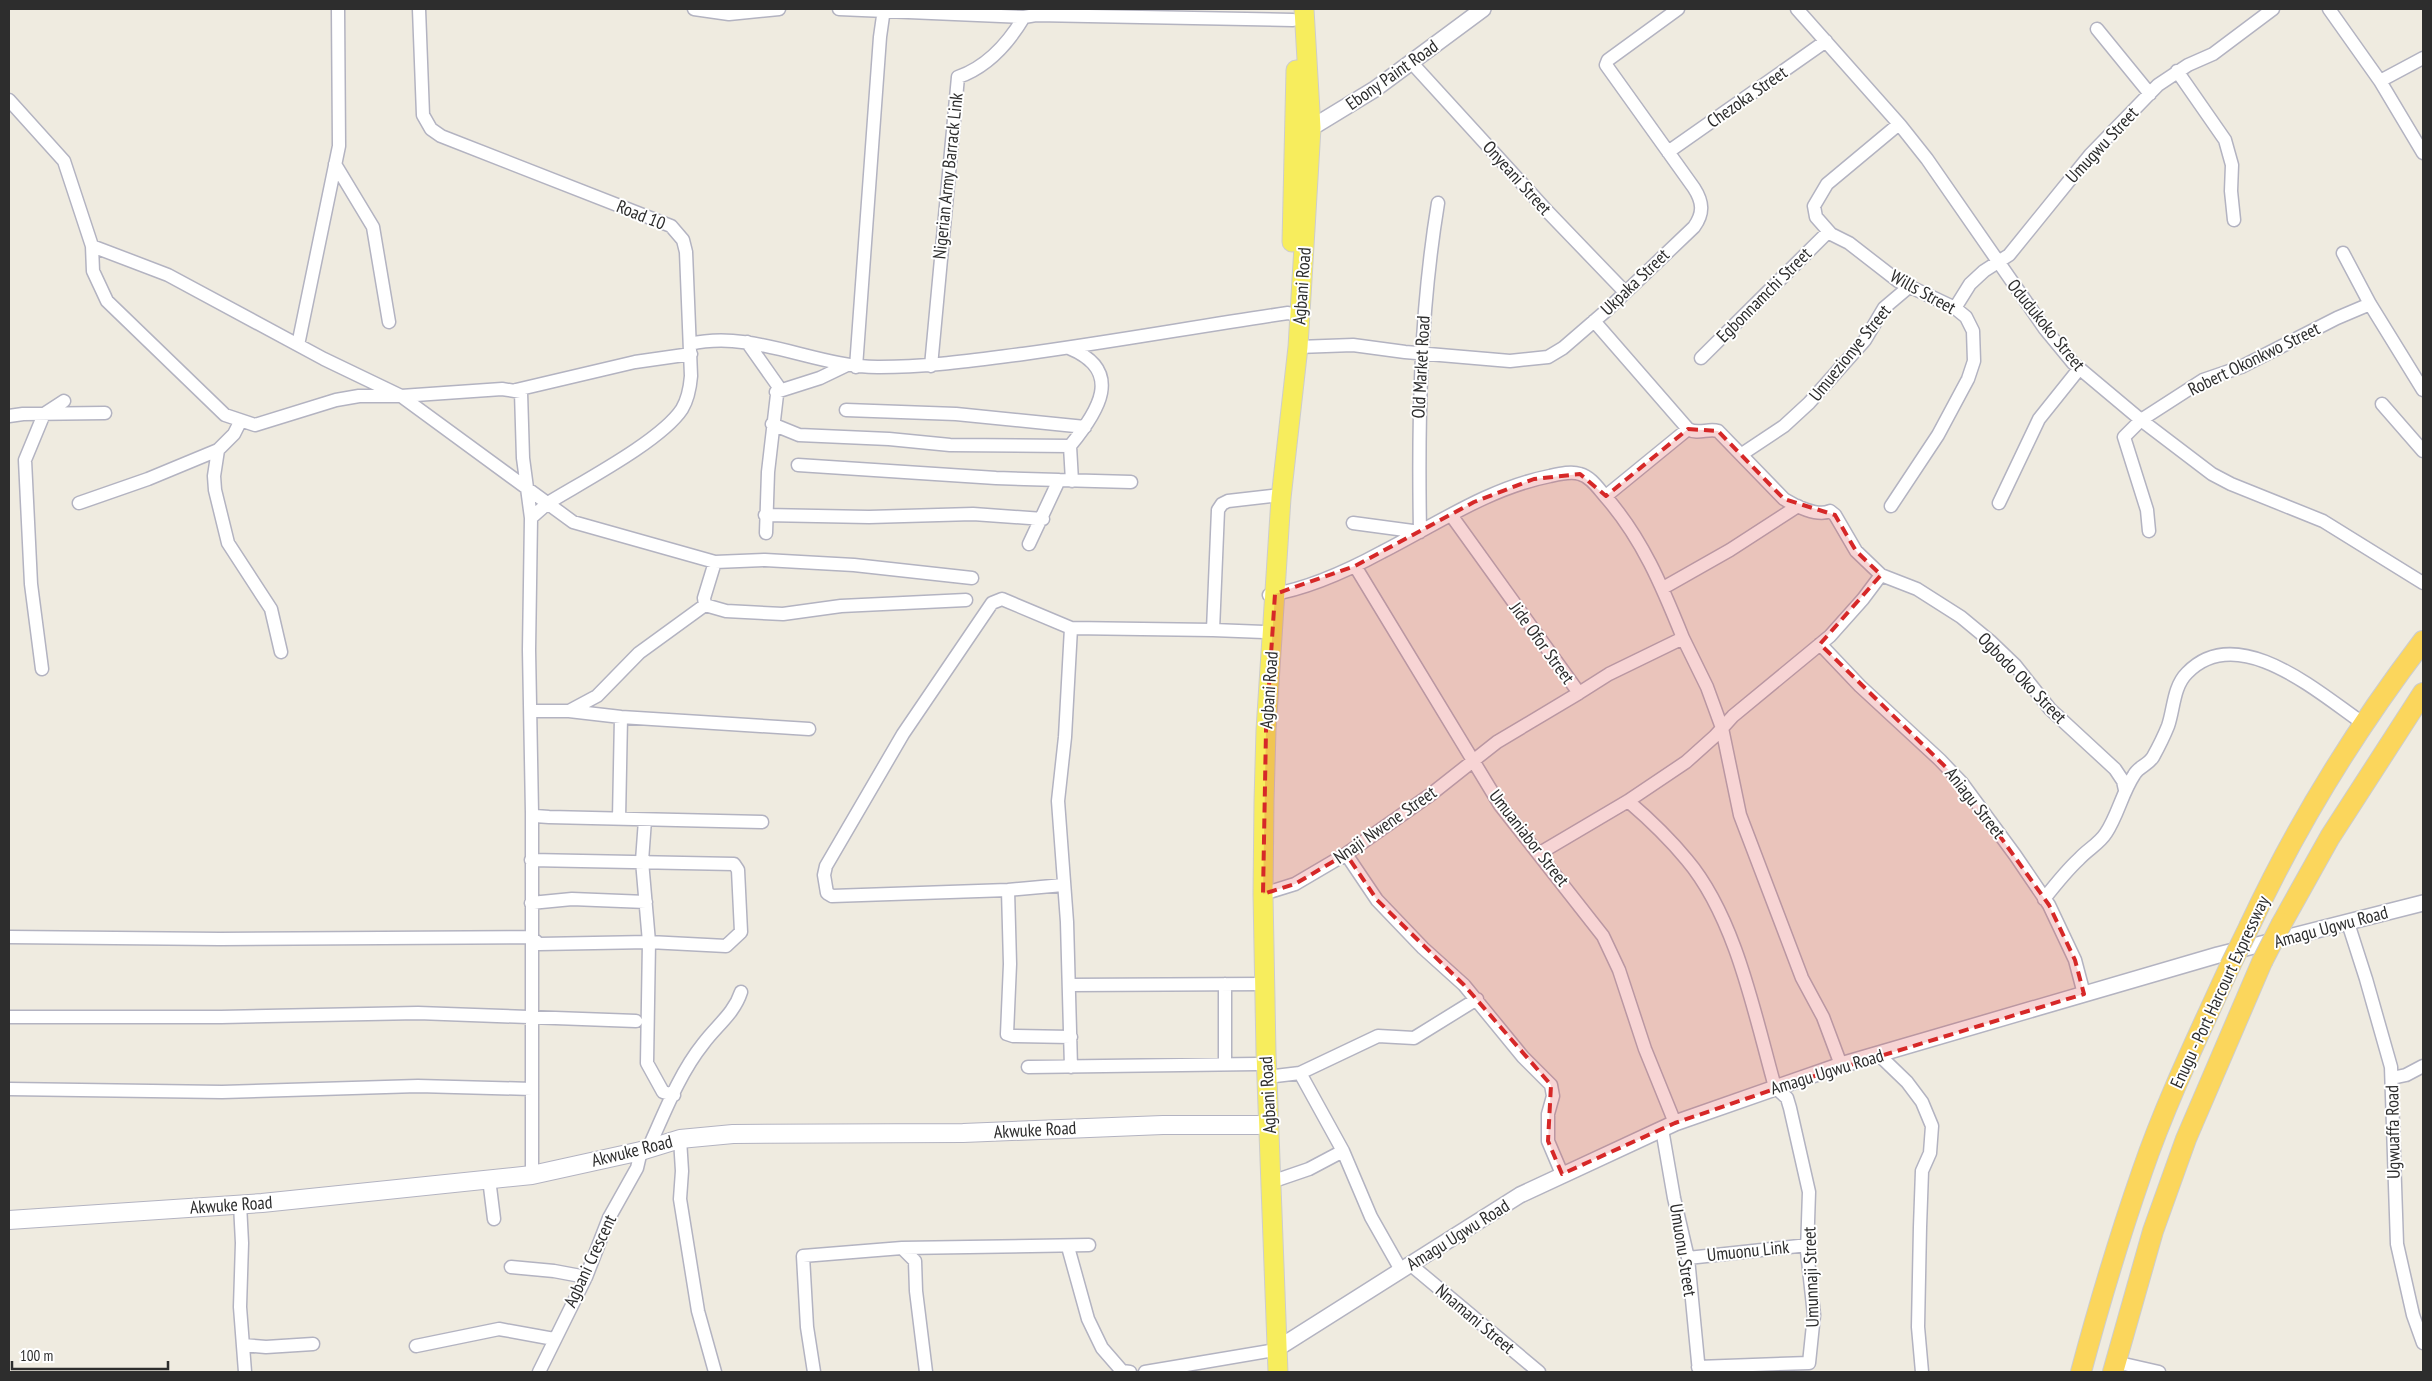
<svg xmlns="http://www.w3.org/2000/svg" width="2432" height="1381" font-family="'PT Sans Narrow',sans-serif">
	<rect width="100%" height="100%" fill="#efebe0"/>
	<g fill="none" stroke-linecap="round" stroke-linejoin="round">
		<defs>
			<path id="minor" d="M419,9L423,115L431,129L441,136L671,226L683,240L686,252L691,376C690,388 688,399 682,409C661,441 582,482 548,503L531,518
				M694,9L729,14L779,9
				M839,9L1024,17L1036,15L1293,20
				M1797,9L1900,125L1927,159L2045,329L2073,363L2141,420L2212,474L2231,484L2323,521L2423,583
				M2329,9L2380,81L2423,153
				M2097,29L2150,94
				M1411,62L1548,212L1625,292
				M2177,71L2225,140L2232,165L2231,191L2234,220
				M2380,81L2423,58
				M9,100L64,161L92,246L93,271L107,301L225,415L255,425L336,400L359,396H401L502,389L521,392L523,458L531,518L529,650L532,813V1175
				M1668,152L1826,41
				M335,164L373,227L389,322
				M92,246L168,275L324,359L401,396L573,522L715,562
				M2343,253L2370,304L2423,390
				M1955,308L1970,284L1984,271L2009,255L2090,155L2158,85L2188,65L2213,54L2273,9
				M1594,321L1688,429C1698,435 1708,428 1718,431L1784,499C1795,506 1818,517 1830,511L1835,515L1856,551L1881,575L1917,589L1961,617L1990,641L2015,665L2050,709L2115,769L2123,781L2125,790
				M747,342L778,386L768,472L766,533
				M690,344C754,329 816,368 880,367C928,367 975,360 1023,354C1111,342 1200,326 1288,313L1300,316
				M298,345L339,146L338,9
				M1298,347L1353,345L1405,352L1510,361L1548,357L1563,348L1607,310L1694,227C1704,213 1703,202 1694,188L1606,65L1608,60L1678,9
				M1069,348C1125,371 1098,412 1070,446L1072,481
				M1701,358L1828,232
				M931,366L958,77C987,67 1009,42 1024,17
				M856,367L880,37L884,9
				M516,390L635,362L691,354
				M776,392L820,378L847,365
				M2382,404L2423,451
				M846,410L956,414L1085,427
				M9,416L23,414L105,413
				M772,424L799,435L889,439L950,445L1070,446
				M218,450L214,476L215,490L228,543L271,609L281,652
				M1742,454L1784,426L1809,403L1865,340L1884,308L1910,286
				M798,465L996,478L1059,480
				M1606,496L1688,429
				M79,503L148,479L218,450L234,434L240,422
				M1999,503L2039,419L2079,369
				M1891,506L1938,435L1968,379L1974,361L1973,331L1966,317L1955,308L1898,281L1849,243L1831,234L1816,217L1814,206L1827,184L1899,124
				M765,515L869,517L973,514L1043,519
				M1353,523L1420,532C1418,421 1420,312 1438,203
				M2149,531L2147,510L2124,437L2141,420L2203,380L2241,367L2337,318L2370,304
				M1029,544L1059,480L1131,482
				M1355,566L1500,805L1603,936L1619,970L1645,1049L1675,1123
				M1663,588L1730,550L1798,506
				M1269,595C1308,589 1347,571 1382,552C1437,524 1489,488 1550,476C1559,474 1571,471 1580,474C1591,477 1598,488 1605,496C1642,538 1662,586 1683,638L1609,674L1579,693
				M705,605L704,598L715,562L765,560L854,565L972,578
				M1071,628L1065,737L1058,801L1067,922L1071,1067
				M1213,630L1218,510L1222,504L1228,501L1272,496L1281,498
				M1683,638L1707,687L1722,728L1740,815L1802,978L1823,1017L1841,1065
				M1820,644L1860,686L1940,760L1962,783L2015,855L2049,905L2075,960L2084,994
				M42,669L31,584L25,460L44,414L64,401
				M531,711H569L621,717L809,729
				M569,711L597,696L639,653L705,605L726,611L783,614L841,606L966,600
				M1628,801C1649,819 1669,838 1687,860C1736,918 1755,1016 1775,1087L1787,1098L1790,1108L1809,1192L1807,1251L1814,1315L1809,1363L1698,1367
				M532,813L535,816L549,817L762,822
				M619,819L621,717
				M645,820L642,861L649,942L647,1063L663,1092L674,1095
				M1540,853L1628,801L1686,762L1715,736L1733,716L1830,636L1863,599L1881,575
				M1346,854L1377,900L1423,948L1464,985L1523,1057L1551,1085L1553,1096L1548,1114V1141L1562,1174
				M1063,885L1008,890L832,896L827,893L824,875L826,866L903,734L992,603L1002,599L1071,628L1213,630L1264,632L1273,635
				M1008,890L1010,964L1007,1034L1013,1036L1071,1037
				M1263,894L1295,884L1346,854L1430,795L1497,742L1579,693L1451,515
				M2044,899C2055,885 2066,871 2079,859C2088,849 2099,844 2106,833C2118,815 2122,793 2134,775C2138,767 2148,765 2153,757C2158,748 2164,736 2168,726C2174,709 2173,687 2187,673C2238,620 2320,694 2364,724
				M531,903L572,899L646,902
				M2348,923L2366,979L2391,1067L2397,1244L2413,1315L2423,1343
				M9,937L220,939L531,937L539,944L649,942L726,946L741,932L738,870L734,864L531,860
				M1225,984V1064
				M1069,985L1265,984
				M9,1017H221L418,1013L636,1021
				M1879,1055L1907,1082L1922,1102L1932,1126L1930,1153L1922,1171L1920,1227L1918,1327L1922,1372
				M1028,1067L1257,1064
				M1300,1073L1343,1151L1371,1217L1401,1270
				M1267,1077L1300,1073L1378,1036L1414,1038L1477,999
				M2392,1078L2406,1075L2423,1066
				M9,1089L222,1092L418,1086L532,1089
				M1662,1129L1674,1198L1688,1258L1699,1372
				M680,1139L682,1171L680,1199L698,1311L715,1372
				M648,1149C664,1114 679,1074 703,1044C716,1026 734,1014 741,992
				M489,1179L494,1219
				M1271,1182L1309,1169L1343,1151
				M240,1204L242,1243L240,1307L245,1372
				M1068,1247L1088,1319L1102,1348L1122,1371L1130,1372
				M902,1248L915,1261L916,1291L926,1372
				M1688,1258L1808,1245
				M1411,1265L1539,1372
				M511,1267L554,1271L586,1277
				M243,1345L266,1347L313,1344
				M416,1346L499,1329L554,1339
				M2115,1362L2159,1372
				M539,1372L586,1277L609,1218L637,1168L641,1151
				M814,1372L807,1327L803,1256L902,1248L1089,1245
				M1145,1372L1275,1350"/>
			<path id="tertiary" d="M1302,129L1311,128L1375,89L1483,9
				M1275,1350L1520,1195L1675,1123L1841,1065L2218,955L2423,903"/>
			<path id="secondary" d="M9,1220L262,1203L532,1175L641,1151L680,1139L733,1134L963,1133L1163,1125H1258"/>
			<path id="primary" d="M1292,242L1296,70
				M1278,1372L1266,1053L1263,894L1264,801L1266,730L1281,498L1298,347L1311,128L1304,9"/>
			<path id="trunk" d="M2282,923L2330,837L2423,693
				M2250,925C2297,824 2356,729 2423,641
				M2081,1372C2099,1305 2119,1238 2142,1172C2166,1102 2199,1034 2230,966
				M2113,1372L2153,1231L2186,1139L2262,962"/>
		</defs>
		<use href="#minor" stroke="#b3b3c1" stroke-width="15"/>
		<use href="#tertiary" stroke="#b3b3c1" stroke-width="18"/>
		<use href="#secondary" stroke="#b3b3c1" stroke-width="20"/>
		<use href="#primary" stroke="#cdcdcd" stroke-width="21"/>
		<use href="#trunk" stroke="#cdcdcd" stroke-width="22"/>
		<use href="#minor" stroke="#fff" stroke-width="12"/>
		<use href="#tertiary" stroke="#fff" stroke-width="15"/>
		<use href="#secondary" stroke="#fff" stroke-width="18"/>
		<use href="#primary" stroke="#f7ed5d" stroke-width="19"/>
		<use href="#trunk" stroke="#fbd65c" stroke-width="20"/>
		<defs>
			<path id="trunk-bridge" d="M2262,962L2282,923
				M2230,966L2250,925"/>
		</defs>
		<use href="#trunk-bridge" stroke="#cdcdcd" stroke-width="22" stroke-linecap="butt"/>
		<use href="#trunk-bridge" stroke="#fbd65c" stroke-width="20"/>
	</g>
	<path fill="#d62828" fill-opacity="0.2" stroke="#d62828" stroke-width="4" stroke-dasharray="10 6" stroke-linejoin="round" d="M1688,429L1718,431L1784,499L1835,515L1856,551L1881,575L1820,644L1962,783L2049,905L2075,960L2084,994L1795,1082L1675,1123L1562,1174L1548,1141L1551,1085L1464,985L1377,900L1346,854L1295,884L1263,894L1266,730L1275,594L1355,566L1474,502L1534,479L1580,474L1606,496Z"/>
	<g text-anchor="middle" stroke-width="4" stroke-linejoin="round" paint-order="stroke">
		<g font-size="18" fill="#2d2d2d" stroke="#fff">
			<text transform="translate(1392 75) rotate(-35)" y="6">Ebony Paint Road</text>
			<text transform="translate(1747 97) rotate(-35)" y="6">Chezoka Street</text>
			<text transform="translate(2102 145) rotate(-47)" y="6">Umugwu Street</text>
			<text transform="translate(948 176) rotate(-84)" y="6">Nigerian Army Barrack Link</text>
			<text transform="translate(1517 178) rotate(48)" y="6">Onyeani Street</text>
			<text transform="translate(641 215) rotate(22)" y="6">Road 10</text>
			<text transform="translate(1635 282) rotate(-44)" y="6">Ukpaka Street</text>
			<text transform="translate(1302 286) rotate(-86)" y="6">Agbani Road</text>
			<text transform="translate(1923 292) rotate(29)" y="6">Wills Street</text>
			<text transform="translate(1764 295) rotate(-45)" y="6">Egbonnamchi Street</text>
			<text transform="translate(2046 325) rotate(51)" y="6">Odudukoko Street</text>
			<text transform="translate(1850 353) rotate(-51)" y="6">Umuezionye Street</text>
			<text transform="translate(2254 359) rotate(-26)" y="6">Robert Okonkwo Street</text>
			<text transform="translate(1421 367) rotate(-87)" y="6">Old Market Road</text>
			<text transform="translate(1542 643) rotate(54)" y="6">Jide Ofor Street</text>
			<text transform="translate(2022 678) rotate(46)" y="6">Ogbodo Oko Street</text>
			<text transform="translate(1269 690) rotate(-86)" y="6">Agbani Road</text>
			<text transform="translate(1975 803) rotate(52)" y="6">Aniagu Street</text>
			<text transform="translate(1385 825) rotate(-35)" y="6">Nnaji Nwene Street</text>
			<text transform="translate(1529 838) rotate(52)" y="6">Umuaniabor Street</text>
			<text transform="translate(2331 927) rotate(-15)" y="6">Amagu Ugwu Road</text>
			<text transform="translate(2220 992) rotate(-65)" y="6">Enugu - Port Harcourt Expressway</text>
			<text transform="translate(1827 1072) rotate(-17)" y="6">Amagu Ugwu Road</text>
			<text transform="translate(1268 1095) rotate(-93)" y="6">Agbani Road</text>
			<text transform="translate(1035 1130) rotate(-3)" y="6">Akwuke Road</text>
			<text transform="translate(2393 1132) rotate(-91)" y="6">Ugwuaffa Road</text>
			<text transform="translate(632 1151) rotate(-14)" y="6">Akwuke Road</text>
			<text transform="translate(231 1205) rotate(-4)" y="6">Akwuke Road</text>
			<text transform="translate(1458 1235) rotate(-32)" y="6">Amagu Ugwu Road</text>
			<text transform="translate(1683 1250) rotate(81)" y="6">Umuonu Street</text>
			<text transform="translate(1748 1251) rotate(-6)" y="6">Umuonu Link</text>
			<text transform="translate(590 1261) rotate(-65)" y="6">Agbani Crescent</text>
			<text transform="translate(1811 1277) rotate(-92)" y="6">Umunnaji Street</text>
			<text transform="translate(1475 1319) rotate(40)" y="6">Nnamani Street</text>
		</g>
	</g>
	<rect width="2432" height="1381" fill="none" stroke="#2d2d2d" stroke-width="20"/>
	<path d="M12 1361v8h156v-8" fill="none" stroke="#2d2d2d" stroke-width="2.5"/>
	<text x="20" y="1361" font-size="15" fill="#2d2d2d" stroke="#ffffff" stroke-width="4" paint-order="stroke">100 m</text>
</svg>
